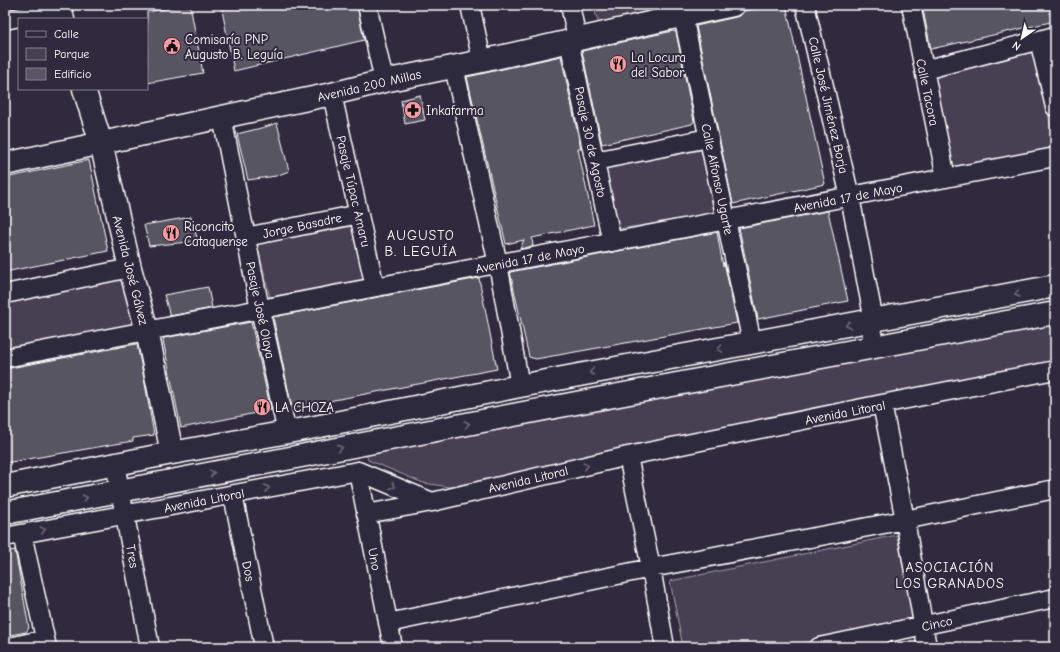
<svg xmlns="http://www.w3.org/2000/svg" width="1060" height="652" font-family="'Comic Neue',sans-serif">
	<rect width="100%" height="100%" fill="#2f2a3d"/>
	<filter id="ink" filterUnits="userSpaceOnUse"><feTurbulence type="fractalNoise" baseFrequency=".025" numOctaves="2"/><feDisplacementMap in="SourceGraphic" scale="8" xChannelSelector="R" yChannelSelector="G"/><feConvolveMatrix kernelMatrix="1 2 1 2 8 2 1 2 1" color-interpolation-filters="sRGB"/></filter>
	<g filter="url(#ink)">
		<path fill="#464152" stroke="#a2a0a8" d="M593,5H661L662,10L599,24Z
			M1035,52L1055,147L953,168L932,73Z
			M701,150L717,214L619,229L605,168Z
			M354,226L368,283L271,301L257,244Z
			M124,278L136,327L5,352V302Z
			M1055,322V362L450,487L423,483L368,460L366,454Z
			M897,535L914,622L783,647H683L670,581Z"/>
		<path fill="#595564" stroke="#fff" d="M184,5H190L203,73L147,83V12Z
			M221,5H357L364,40L234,71Z
			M771,5H786L825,184L733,204L696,26L736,17L741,15L744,11Z
			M922,5H1055V21L931,49Z
			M673,31L676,32L694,121L692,124L602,144L582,51Z
			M561,56L581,149H578L594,225L532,238L533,246L520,249L524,240L506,244L467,77Z
			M420,95L425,120L405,124L401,100Z
			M277,123L289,171L276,176L248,180L237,134L265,127Z
			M89,160L108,251L5,272V178Z
			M828,211L848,301L758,319L739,228Z
			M191,217L198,241L149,246L144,225Z
			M717,232L723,266L724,262L737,323L536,359L529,357L510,272Z
			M479,278L497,369L292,408L273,317Z
			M208,287L212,308L170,316L164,295Z
			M251,322L271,410L181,428L163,340L164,338Z
			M136,344H137L146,389L154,435L133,438V441L5,463V369Z
			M15,550L29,628L26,632L5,636V552Z"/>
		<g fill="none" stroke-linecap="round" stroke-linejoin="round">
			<defs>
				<path id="street" d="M367,5L384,81
					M470,5L482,61
					M570,5L577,39
					M664,5L667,19
					M805,5L850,197L874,321L870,347
					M911,5L946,178
					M683,16L752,343
					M5,20L60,9
					M1039,40L1055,107
					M569,41L612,242
					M454,67L498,264L520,386
					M924,70L1055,36
					M332,94L375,287
					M222,117L260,309L287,433
					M595,161L708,138
					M246,237L359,214
					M5,294L130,268
					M5,358L1055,157
					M882,404L905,520L927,647
					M628,456L651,568L665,647
					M115,464L150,647
					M358,471L393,647
					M233,495L264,647
					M366,514L432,502
					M22,534L47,647
					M5,537L358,471L432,502L628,456L882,404L1055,370
					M388,623L651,568L905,520L1055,489
					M10,647L45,639
					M819,647L1055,598"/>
				<path id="secondary" d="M59,5L63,19
					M84,89L101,143L130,268L147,331L172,453
					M5,164L222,117L332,94L384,81L482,61L667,19L733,5
					M5,486L172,453L310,428L520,386L1055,286
					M5,513L555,407L1055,313"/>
			</defs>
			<use href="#street" stroke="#fff" stroke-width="21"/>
			<use href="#secondary" stroke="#fff" stroke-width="25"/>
			<use href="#street" stroke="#2f2a3d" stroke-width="18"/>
			<use href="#secondary" stroke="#2f2a3d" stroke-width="22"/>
		</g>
		<defs><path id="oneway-chevron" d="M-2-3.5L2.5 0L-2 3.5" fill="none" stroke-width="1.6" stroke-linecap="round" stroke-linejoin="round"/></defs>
		<g stroke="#6d6a77">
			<use href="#oneway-chevron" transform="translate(1017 294) rotate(169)"/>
			<use href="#oneway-chevron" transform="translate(848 325) rotate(170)"/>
			<use href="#oneway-chevron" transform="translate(720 349) rotate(170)"/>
			<use href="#oneway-chevron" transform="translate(592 372) rotate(170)"/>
			<use href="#oneway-chevron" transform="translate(467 424) rotate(-11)"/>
			<use href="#oneway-chevron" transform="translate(340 448) rotate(-11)"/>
			<use href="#oneway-chevron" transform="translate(586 466) rotate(-13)"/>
			<use href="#oneway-chevron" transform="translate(212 473) rotate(-11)"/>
			<use href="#oneway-chevron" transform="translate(393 486) rotate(22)"/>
			<use href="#oneway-chevron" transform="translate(267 488) rotate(-11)"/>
			<use href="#oneway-chevron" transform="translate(85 498) rotate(-11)"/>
			<use href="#oneway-chevron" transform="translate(43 530) rotate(-11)"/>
		</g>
	</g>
	<defs>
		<symbol id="civic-disc" viewBox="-11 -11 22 22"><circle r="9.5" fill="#ff9aa2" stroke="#2f2a3d"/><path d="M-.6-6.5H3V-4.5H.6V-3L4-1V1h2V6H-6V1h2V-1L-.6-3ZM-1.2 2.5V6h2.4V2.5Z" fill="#111"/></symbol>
		<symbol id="restaurant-disc" viewBox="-11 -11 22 22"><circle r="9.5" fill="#ff9aa2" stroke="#2f2a3d"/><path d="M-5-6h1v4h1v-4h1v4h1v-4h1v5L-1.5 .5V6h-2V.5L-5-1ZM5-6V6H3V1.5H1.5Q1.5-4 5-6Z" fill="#111"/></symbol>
		<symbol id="pharmacy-disc" viewBox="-11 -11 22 22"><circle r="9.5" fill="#ff9aa2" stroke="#2f2a3d"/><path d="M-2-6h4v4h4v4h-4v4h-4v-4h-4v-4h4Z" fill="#111"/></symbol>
	</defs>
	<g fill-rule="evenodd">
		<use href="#civic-disc" x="162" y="36" width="20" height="20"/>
		<use href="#restaurant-disc" x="608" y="54" width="20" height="20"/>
		<use href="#pharmacy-disc" x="403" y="100" width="20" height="20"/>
		<use href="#restaurant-disc" x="161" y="223" width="20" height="20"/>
		<use href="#restaurant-disc" x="252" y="397" width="20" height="20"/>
	</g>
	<g text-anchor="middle" stroke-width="4" stroke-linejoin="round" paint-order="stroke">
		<g font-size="13" fill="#fff" stroke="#2f2a3d" text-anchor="start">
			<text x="185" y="44">Comisaría PNP<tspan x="185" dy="15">Augusto B. Leguía</tspan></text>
			<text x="631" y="62">La Locura<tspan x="631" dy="15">del Sabor</tspan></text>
			<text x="426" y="115">Inkafarma</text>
			<text x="184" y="231">Riconcito<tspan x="184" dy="15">Cataquense</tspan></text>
			<text x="275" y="412">LA CHOZA</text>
		</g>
		<g font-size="13" fill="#fff" stroke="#2f2a3d">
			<text transform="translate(369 85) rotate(-13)" y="5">Avenida 200 Millas</text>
			<text transform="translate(928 92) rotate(78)" y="5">Calle Tacora</text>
			<text transform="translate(829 105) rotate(77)" y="5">Calle José Jiménez Borja</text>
			<text transform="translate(591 142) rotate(78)" y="5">Pasaje 30 de Agosto</text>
			<text transform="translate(718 179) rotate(78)" y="5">Calle Alfonso Ugarte</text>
			<text transform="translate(354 191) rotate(77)" y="5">Pasaje Túpac Amaru</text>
			<text transform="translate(848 197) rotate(-11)" y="5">Avenida 17 de Mayo</text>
			<text transform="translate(302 225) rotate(-12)" y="5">Jorge Basadre</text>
			<text transform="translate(530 258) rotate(-11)" y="5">Avenida 17 de Mayo</text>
			<text transform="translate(131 270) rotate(76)" y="5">Avenida José Gálvez</text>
			<text transform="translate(261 310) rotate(78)" y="5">Pasaje José Olaya</text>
			<text transform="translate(845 412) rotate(-11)" y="5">Avenida Litoral</text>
			<text transform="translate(528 479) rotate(-13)" y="5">Avenida Litoral</text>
			<text transform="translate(204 500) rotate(-11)" y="5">Avenida Litoral</text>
			<text transform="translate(133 556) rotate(80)" y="5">Tres</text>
			<text transform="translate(375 559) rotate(79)" y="5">Uno</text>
			<text transform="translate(249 571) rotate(78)" y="5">Dos</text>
			<text transform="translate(937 623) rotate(-12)" y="5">Cinco</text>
		</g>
		<g font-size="14" letter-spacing="1" fill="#fff" stroke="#2f2a3d">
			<text x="421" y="240">AUGUSTO<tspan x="421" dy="16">B. LEGUÍA</tspan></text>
			<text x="950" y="572">ASOCIACIÓN<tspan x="950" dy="16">LOS GRANADOS</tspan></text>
		</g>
	</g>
	<rect width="1060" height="652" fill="none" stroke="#2f2a3d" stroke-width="20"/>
	<rect x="10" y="10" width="1040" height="632" fill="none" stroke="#fff" stroke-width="1.5" filter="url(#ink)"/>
	<rect x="18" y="18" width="130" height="72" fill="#2f2a3d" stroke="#827f8b"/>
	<rect x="26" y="31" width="20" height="6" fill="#2f2a3d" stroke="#827f8b"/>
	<text x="54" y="38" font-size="12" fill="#ffffff">Calle</text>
	<rect x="26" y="48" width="20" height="12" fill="#464152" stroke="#827f8b"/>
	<text x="54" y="58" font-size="12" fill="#ffffff">Parque</text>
	<rect x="26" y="68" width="20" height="12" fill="#595564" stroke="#827f8b"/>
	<text x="54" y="78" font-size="12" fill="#ffffff">Edificio</text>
	<g transform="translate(1022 38) rotate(214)" stroke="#2f2a3d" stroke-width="3" paint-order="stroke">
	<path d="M0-3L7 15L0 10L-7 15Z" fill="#ffffff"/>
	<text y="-6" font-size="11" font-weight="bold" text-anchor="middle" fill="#ffffff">N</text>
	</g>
</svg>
